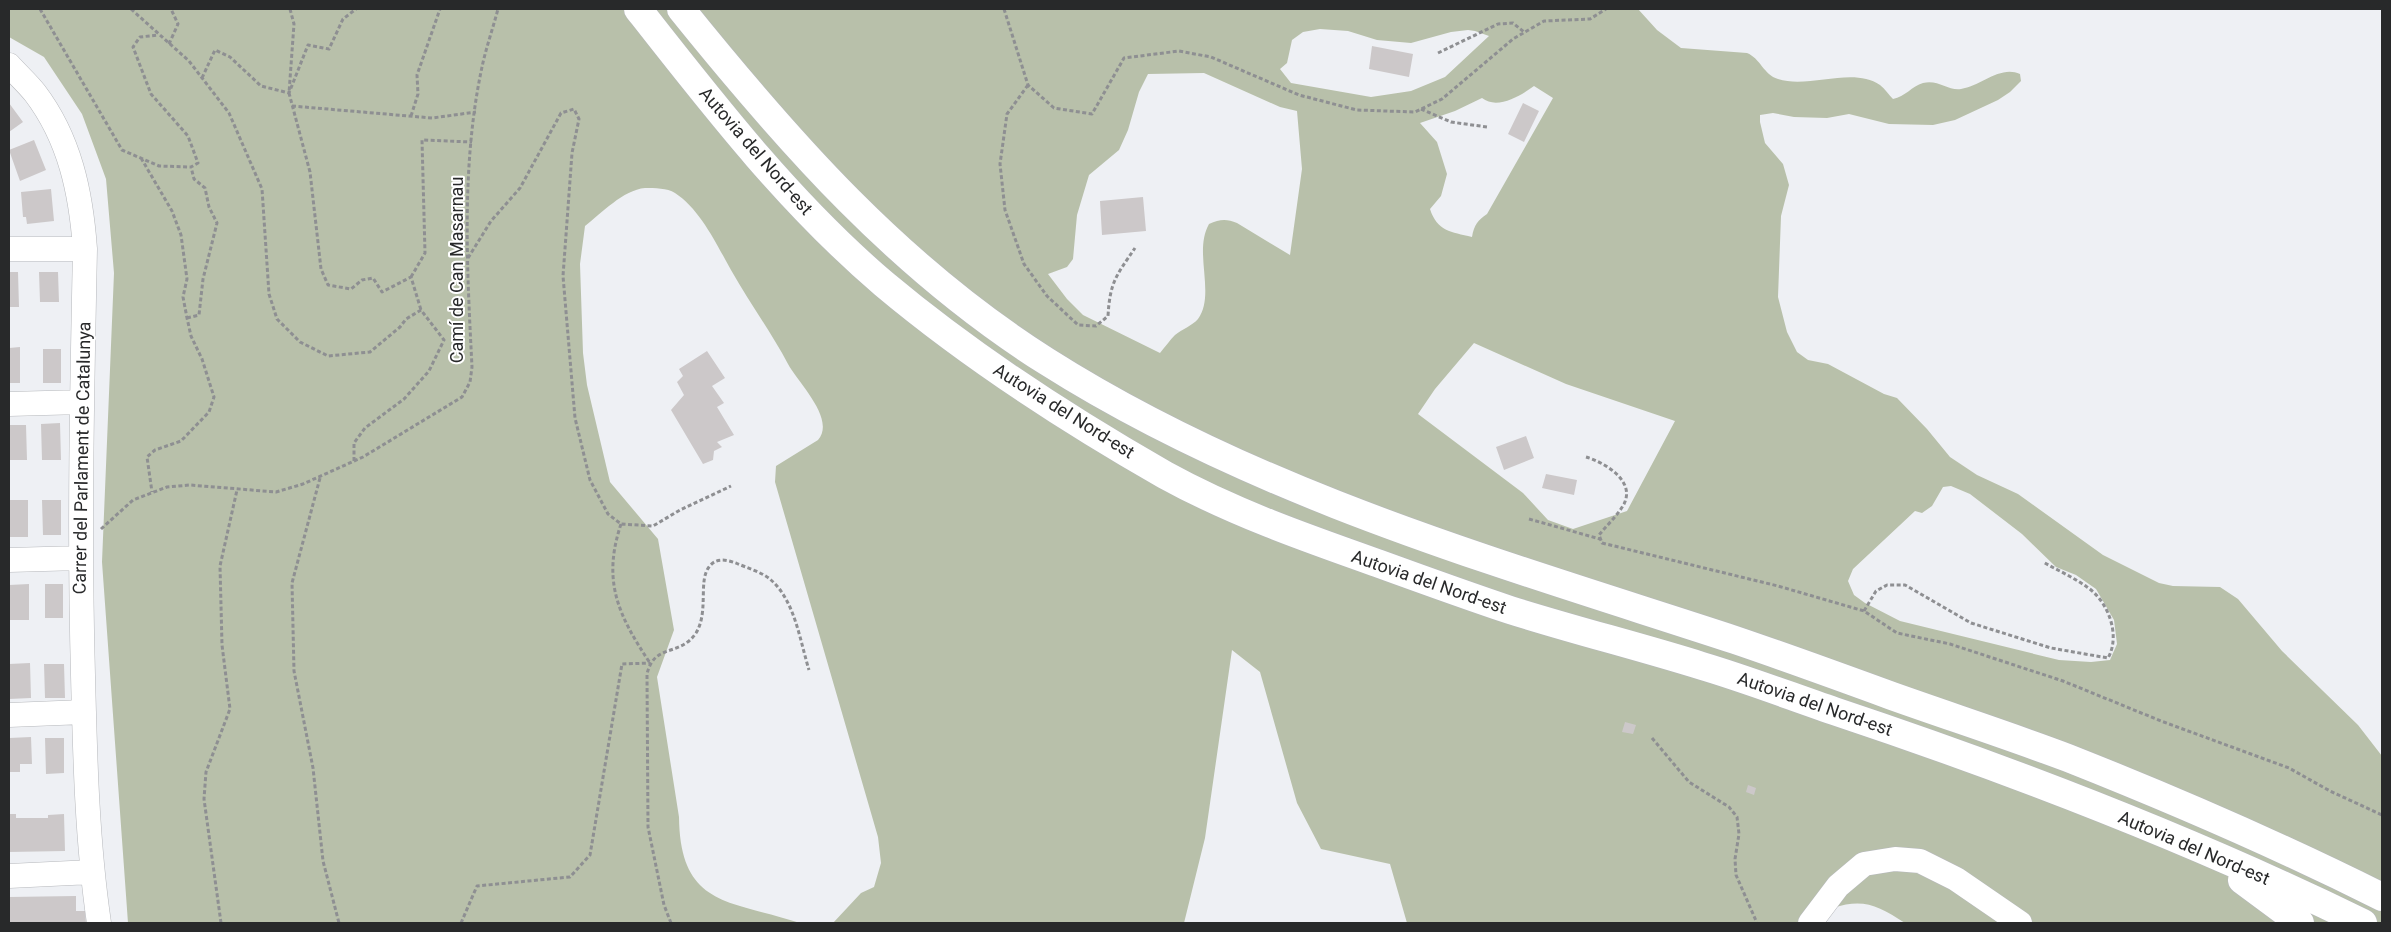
<svg xmlns="http://www.w3.org/2000/svg" width="2391" height="932" font-family="Roboto,sans-serif">
	<rect width="100%" height="100%" fill="#eef0f4"/>
	<path fill="#b8c0aa" fill-rule="evenodd" d="M9,9H1638L1657,30L1681,48L1747,53C1760,58 1764,75 1778,79C1809,89 1853,66 1880,85C1885,89 1889,95 1893,99C1905,97 1912,86 1923,83C1938,79 1948,91 1961,89C1981,86 2000,65 2020,74L2021,81L2010,92L1998,100L1955,120L1933,125L1889,124L1849,114L1827,118L1794,117L1773,113L1760,115V122L1765,143L1783,164L1789,185L1781,216L1778,297L1787,332L1797,352L1808,360L1828,364L1884,394L1897,398L1927,429L1950,457L1977,475L2018,494L2103,555L2159,583L2173,586L2220,587L2238,599L2282,651L2358,725L2382,756V923H1905C1878,906 1864,898 1833,908L1825,923H1407L1390,864L1321,849L1297,803L1260,672L1232,650L1205,838L1184,923H833L861,893L874,887L881,863L878,837L775,482L776,466L818,440C836,419 799,384 788,364C771,332 749,302 731,270C717,245 700,209 675,193C667,188 655,188 645,188C623,190 602,213 585,226L580,264L583,353L587,385L610,482L658,539L674,630L657,677L679,817C680,908 731,900 800,923H128L102,562L114,273L106,179L82,114L44,57L9,37ZM1320,29L1348,31L1377,40L1411,43L1451,32L1468,30L1475,31L1489,36L1445,77L1411,91L1371,97L1291,83L1280,69L1287,63L1292,40L1303,32ZM1204,73L1280,107L1297,111L1302,169L1290,255L1237,223C1227,219 1220,219 1209,224C1193,252 1216,294 1198,319C1192,326 1182,329 1175,335C1170,340 1165,347 1160,353L1083,315L1067,299L1048,274L1067,267L1073,259L1077,215L1089,175L1119,150L1128,130L1139,92L1148,74ZM1534,86L1553,98L1487,214C1478,220 1474,225 1472,237C1451,232 1437,231 1430,209L1441,196L1447,174L1437,142L1420,123L1455,111L1482,98C1497,110 1520,96 1534,86ZM1474,343L1566,384L1675,421L1627,511L1573,529L1548,520L1523,493L1418,414L1435,389ZM1951,486L1970,494L2022,534L2056,567L2076,575L2096,589L2114,620L2117,644L2110,660L2091,662L2059,660L1900,621L1865,603L1854,595L1848,581L1853,569L1915,511L1922,513L1932,506L1943,487Z"/>
	<path fill="#ccc8c9" d="M1372,46L1413,54L1409,77L1369,69Z
		M9,103L23,122L9,132Z
		M1523,103L1539,111L1524,142L1508,134Z
		M34,140L46,170L20,181L9,150Z
		M51,189L54,221L27,224L26,217H23L21,192Z
		M1143,197L1146,231L1102,235L1100,201Z
		M9,272H18L19,307H9Z
		M39,272H58L59,302H40Z
		M20,347V383H9V348Z
		M43,349H61V383H43Z
		M707,351L725,378L712,386L724,403L717,407L734,435L717,442L722,447L714,451L713,460L703,464L671,410L684,395L677,382L683,376L679,369Z
		M60,423L61,460H42L41,424Z
		M9,425H26L27,460H9Z
		M1526,436L1534,458L1504,470L1496,447Z
		M1546,474L1577,480L1574,495L1542,488Z
		M9,500H28V537H9Z
		M42,500H61V535H43Z
		M29,584V620H9V585Z
		M45,584H63V618H45Z
		M30,663L31,698L9,699V664Z
		M44,664H64L65,698H45Z
		M1625,722L1636,725L1633,734L1622,732Z
		M31,737L32,764H20V772H9V738Z
		M45,738H64V773L46,774Z
		M1748,785L1756,788L1754,795L1746,792Z
		M9,814H16V818H48V815L64,814L65,851L9,852Z
		M76,896V911H85L86,923H9V897Z"/>
	<g fill="none" stroke-linecap="round" stroke-linejoin="round">
		<defs>
			<path id="minor" d="M9,65C17,74 27,83 35,93C70,139 81,193 85,249C82,391 79,533 83,675C85,758 87,841 99,923
				M9,249H85
				M9,404L82,402
				M9,560L80,558
				M9,715L84,712
				M9,876L92,872
				M1810,923L1838,886L1864,864L1895,859L1920,861L1956,879L2020,923"/>
			<path id="highway" d="M638,9C714,106 790,204 884,284C971,357 1067,419 1165,475C1232,512 1306,538 1377,563C1421,579 1465,595 1510,610C1573,630 1638,646 1702,666C1746,679 1790,696 1834,711C2014,771 2193,840 2363,923
				M681,9C789,143 899,268 1046,361C1257,495 1500,563 1735,640C1788,658 1840,677 1892,696C1951,717 2010,736 2068,758C2174,800 2280,846 2382,897
				M2242,880L2300,923"/>
		</defs>
		<use href="#minor" stroke="#b6b8bc" stroke-width="25"/>
		<use href="#highway" stroke="#b6b8bc" stroke-width="29"/>
		<path stroke="#8e8f92" stroke-width="3" stroke-dasharray="4 2.5" stroke-linecap="butt" d="M40,9L122,150L159,166L191,167L198,163L188,136L151,94L133,47L140,37L158,35
			M131,9L189,61L229,113L262,189L269,294L277,319L300,342L328,356L370,352L400,327L406,319L421,310L444,340L429,371L404,399L365,428L354,443V462
			M290,9L294,24L289,93L310,172L321,269L328,285L351,289L362,280L373,278L382,292L411,277L421,310
			M1004,9L1028,85L1054,108L1092,114L1124,58L1179,51L1211,57L1299,95L1357,110L1415,112L1442,99L1513,39L1544,21L1590,19L1606,9
			M169,44L178,24L171,9
			M1438,53L1498,24L1513,23L1524,32
			M202,78L215,50L230,57L261,86L289,93L308,45L329,49L343,19L356,9
			M1028,85L1007,114L1000,164L1005,210L1024,264L1047,296L1078,325L1096,326L1108,316C1110,282 1116,276 1135,248
			M292,106L432,118L476,112
			M1421,109L1451,122L1487,127
			M411,116L418,94L417,75L440,9
			M141,158L172,211L181,235L187,279L183,297L187,318L191,336L202,359L214,397L209,412L181,441L155,450L147,457L152,492
			M468,258L491,221L520,188L561,113L574,109L579,119L572,153L563,276L575,418L590,480L608,514L621,524L653,526L680,510L731,486
			M411,277L425,253L422,140L472,142
			M187,318L199,315L203,279L217,223L209,207L205,188L194,179L191,167
			M1586,457C1603,462 1636,480 1624,504C1618,515 1607,525 1599,535L1602,543L1778,586L1864,611L1897,633L1950,644L2063,681L2161,721L2289,768L2330,791L2382,815
			M320,478L292,583L294,671L313,768L323,861L339,923
			M1529,519L1600,539
			M621,524C602,581 618,615 650,663
			M101,529L133,500L167,487L190,485L276,492L303,484L363,457L462,397L470,382L472,367C467,268 461,165 482,67C486,48 493,28 498,9
			M1864,611L1876,591L1887,585H1905L1971,623L2051,648L2108,658C2121,635 2108,601 2087,587C2073,577 2057,570 2043,562
			M1652,738L1689,782L1729,807L1737,817L1739,834L1735,859L1736,875L1757,923
			M221,923L204,799L206,772L230,709L222,645L220,566L237,490
			M461,923L477,886L570,877L590,855L622,664L650,663
			M671,923L664,905L648,827L647,674C654,643 680,657 696,633C709,612 698,581 709,567C716,557 727,560 736,563C747,568 762,572 771,580C795,601 800,641 809,670"/>
		<use href="#minor" stroke="#fff" stroke-width="24"/>
		<use href="#highway" stroke="#fff" stroke-width="28"/>
	</g>
	<g text-anchor="middle" stroke-width="4" stroke-linejoin="round" paint-order="stroke">
		<g font-size="18" fill="#28292a" stroke="#fff">
			<text transform="translate(756 151) rotate(49)" y="6">Autovia del Nord-est</text>
			<text transform="translate(457 270) rotate(-90)" y="6">Camí de Can Masarnau</text>
			<text transform="translate(1064 411) rotate(32)" y="6">Autovia del Nord-est</text>
			<text transform="translate(82 458) rotate(-89)" y="6">Carrer del Parlament de Catalunya</text>
			<text transform="translate(1429 582) rotate(19)" y="6">Autovia del Nord-est</text>
			<text transform="translate(1815 704) rotate(19)" y="6">Autovia del Nord-est</text>
			<text transform="translate(2194 848) rotate(23)" y="6">Autovia del Nord-est</text>
		</g>
	</g>
	<rect width="2391" height="932" fill="none" stroke="#28292a" stroke-width="20"/>
</svg>
